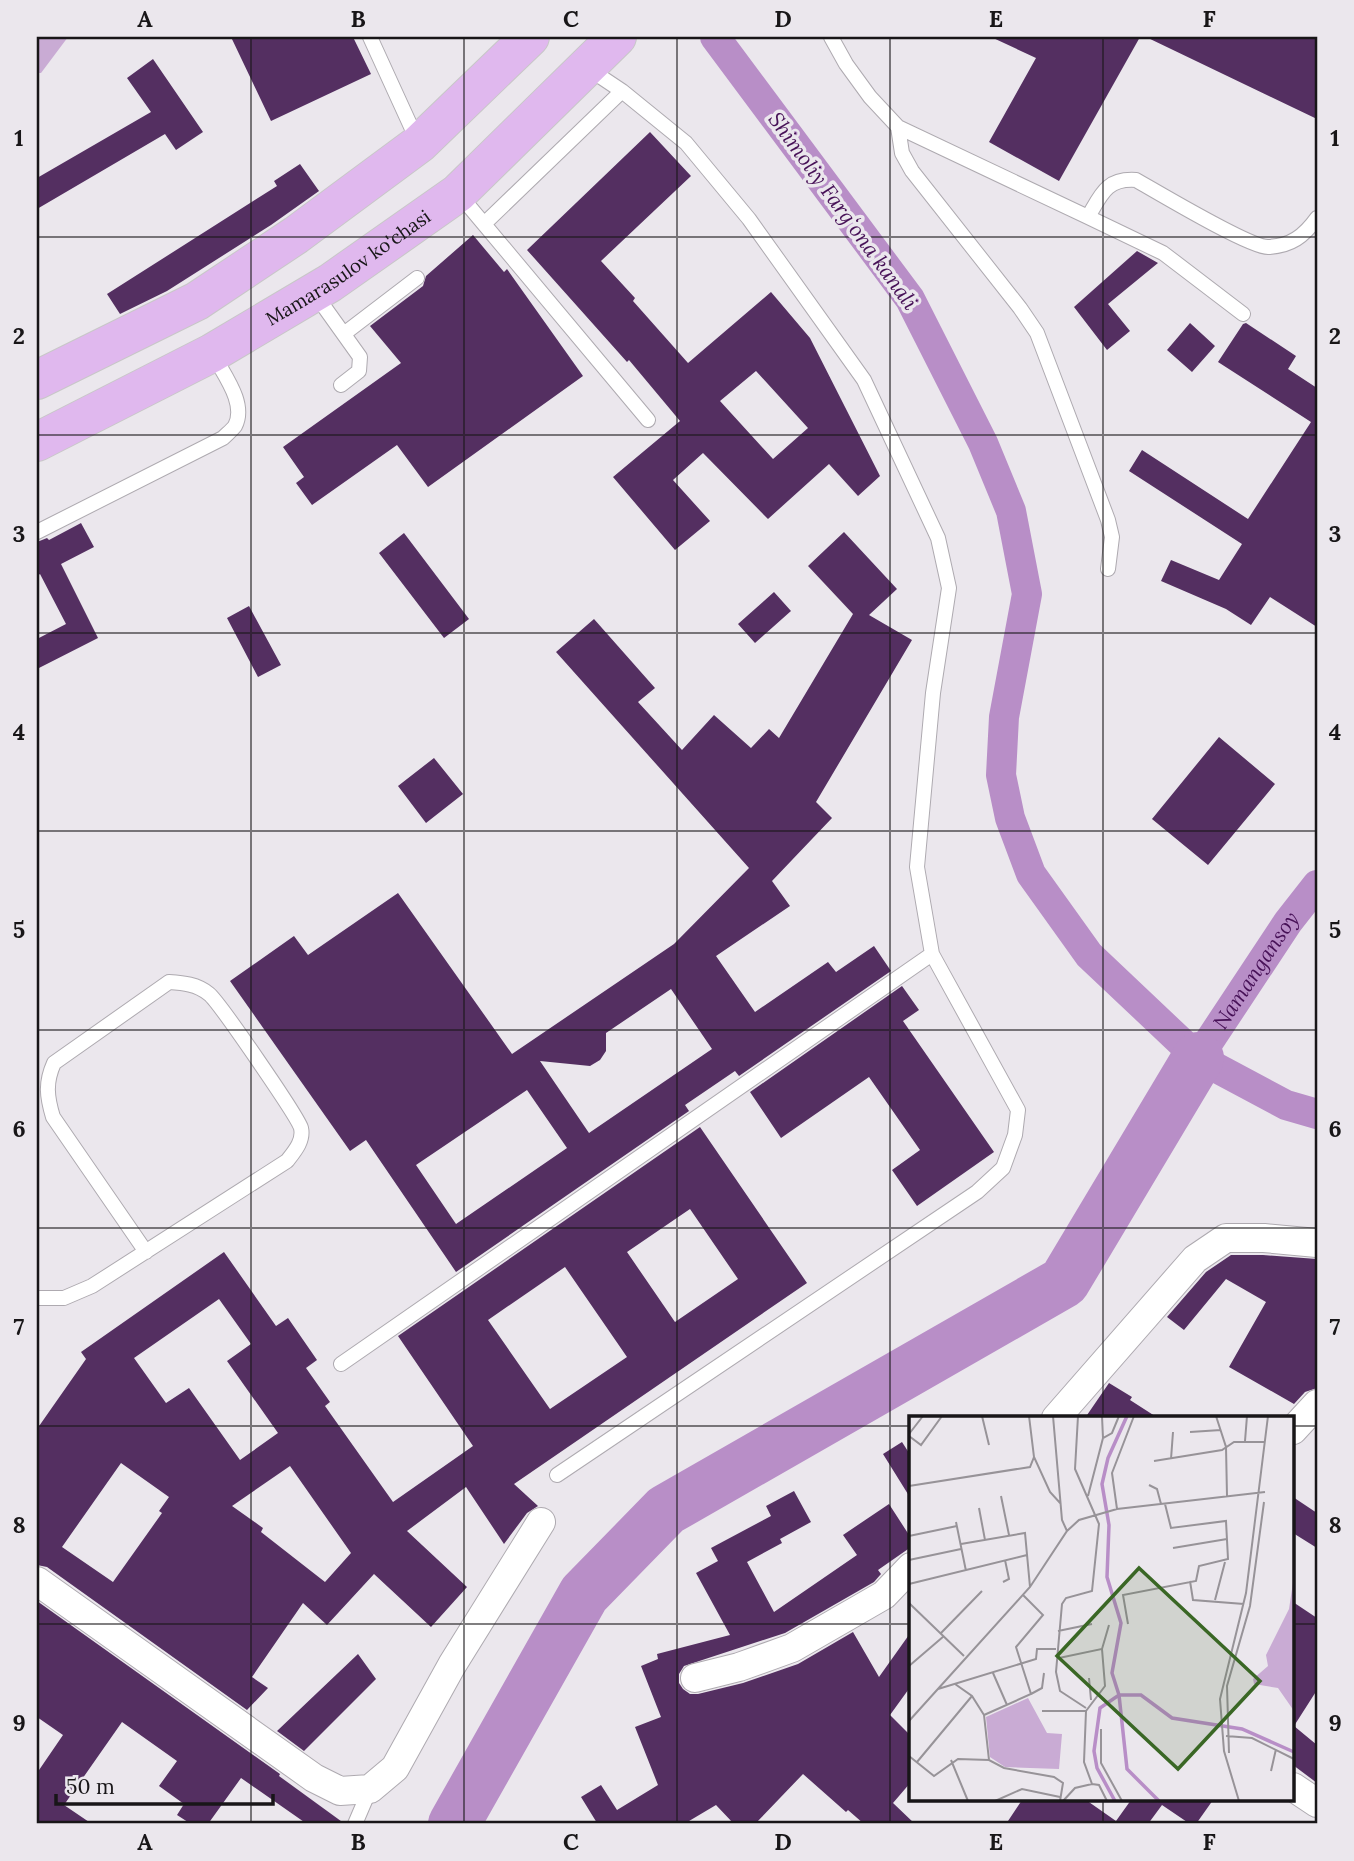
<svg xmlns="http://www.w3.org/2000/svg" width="1354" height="1861" font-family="Lora,serif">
	<rect width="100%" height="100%" fill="#ebe7ed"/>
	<path fill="#c9abd4" d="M37,37H68L41,73H37Z"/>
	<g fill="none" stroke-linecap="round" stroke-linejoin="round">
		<g stroke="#b88ec7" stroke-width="30">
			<path d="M715,37L910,299L983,443L1011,511L1027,594L1004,717L1001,775L1010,818L1031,874L1089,955L1198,1058L1286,1105L1317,1114"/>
			<path id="s1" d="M1198,1058L1288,922L1317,885"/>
		</g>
		<path stroke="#b88ec7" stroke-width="52" d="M454,1824L584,1594L666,1510L1064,1282L1198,1058"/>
	</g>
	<path fill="#542f61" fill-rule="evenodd" d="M231,37H353L371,74L271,121Z
		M991,37H1140L1059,181L989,142L1036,58Z
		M1146,37H1317V119Z
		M153,59L203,132L176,150L165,134L37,209V178L151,112L127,78Z
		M650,132L691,176L601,261L635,298L633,301L688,363L771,292L810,338L880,476L858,496L829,464L768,519L703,453L673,480L710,521L675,550L613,477L680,421L629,360L627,362L527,250ZM756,371L808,428L773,459L720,401Z
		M300,164L319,191L271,225L167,291L120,314L107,294L277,186L274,181Z
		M473,235L504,272L507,269L583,376L428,487L397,445L312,505L296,483L304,477L283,447L401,363L370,326L423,286L426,276Z
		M1137,251L1158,263L1108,304L1130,331L1107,350L1074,307Z
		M1190,323L1215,346L1192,372L1167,350Z
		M1246,323L1296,356L1288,369L1317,388V627L1270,597L1251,625L1226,609L1161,581L1171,560L1219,580L1242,544L1129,471L1142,450L1248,519L1311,422L1218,362L1243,324Z
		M81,523L94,547L61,564L98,638L37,669V639L66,624L40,574L37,576V542L47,538L49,540Z
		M844,532L897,589L869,615L912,640L816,802L832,818L772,881L790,906L716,956L755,1012L828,962L836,972L874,946L891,971L739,1076L735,1071L685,1105L689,1111L456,1272L366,1140L350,1151L230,981L294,936L308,955L398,893L512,1054L674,944L749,868L556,652L594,619L655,688L638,702L682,750L714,715L751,748L769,729L779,738L853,614L808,566ZM671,989L712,1049L589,1133L540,1061L590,1066L600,1060L606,1051V1033ZM527,1090L567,1148L456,1224L416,1165Z
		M404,533L469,619L444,638L379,553Z
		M774,592L791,611L755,643L738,624Z
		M249,606L281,665L258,677L227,618Z
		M1219,737L1275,784L1208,865L1152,819Z
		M434,758L463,794L426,823L398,786Z
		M902,986L919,1010L903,1021L994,1152L917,1206L892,1170L920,1150L869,1077L781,1138L750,1092Z
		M700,1127L807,1283L514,1484L538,1506L527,1513L504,1544L466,1487L407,1531L467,1587L431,1627L374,1574L327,1625L303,1603L252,1677L268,1688L247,1710L47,1567L37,1565V1429L86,1359L81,1352L224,1252L276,1326L288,1318L317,1360L306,1368L330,1402L325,1406L393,1502L473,1446L398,1336ZM690,1209L738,1279L675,1322L627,1252ZM565,1267L627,1357L550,1409L488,1320ZM219,1299L251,1344L227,1361L278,1433L240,1460L189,1388L166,1403L134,1358ZM121,1463L169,1497L159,1511L162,1513L113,1582L62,1547ZM290,1466L351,1553L325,1582L261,1532L263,1528L232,1506Z
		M1231,1255H1263L1317,1259V1388L1305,1392L1294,1404L1229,1367L1266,1302L1226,1279L1184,1330L1167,1317L1206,1272Z
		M1109,1383L1132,1397L1130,1400L1158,1418H1085Z
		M902,1442L911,1456V1499L883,1454Z
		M794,1491L811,1522L780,1539L782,1543L747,1562L774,1612L857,1555L843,1535L889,1504L911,1538V1547L878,1570L881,1574L874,1582L785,1633L684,1666L679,1674V1683L683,1689L690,1694H698L743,1683L798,1664L853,1632L879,1677L911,1632V1686L890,1715L911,1736V1782L893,1803L915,1824H864L848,1810L846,1812L803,1774L755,1824H734L716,1805L684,1824H594L597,1823L581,1797L601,1785L617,1810L658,1785L635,1727L661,1717L641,1666L658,1659L657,1654L730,1635L696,1573L718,1561L711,1548L771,1516L766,1506Z
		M1293,1497L1317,1513V1548L1293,1533Z
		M37,1601L280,1774L279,1776L345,1824H307L241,1778L208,1824H191L177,1815L184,1804L159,1786L177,1761L122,1722L64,1805L92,1824H37V1773L63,1735L37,1717Z
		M1293,1602L1317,1618V1690L1294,1726L1317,1745V1783L1293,1765Z
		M358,1654L376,1679L304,1751L277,1731Z
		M1022,1800H1086L1116,1821L1131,1800H1213L1196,1824H1190L1162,1805L1148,1824H1006Z"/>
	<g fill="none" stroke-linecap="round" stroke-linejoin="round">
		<defs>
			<path id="service" d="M370,37L418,142
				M831,37L846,64L870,97L898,127L1088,217C1101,195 1106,178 1136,180C1159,193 1249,247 1268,247C1291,246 1304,236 1317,218
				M898,127L902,153L912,171L1020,308L1037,333L1108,520L1112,537L1108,569
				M458,193L648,420
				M1088,217L1163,253L1243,314
				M484,224L622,91
				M315,294L360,357L359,371L341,385
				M345,333L417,278
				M37,532L223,438C227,434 232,430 235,426C247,403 223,374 213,354
				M37,1298H64L92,1286L287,1161C294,1152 304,1141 301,1128C298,1117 219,1002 209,994C197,984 183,983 169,982L54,1063C45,1083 47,1097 53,1117L146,1252
				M341,1364L932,954L917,867L933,693L949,588L938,538L864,380L749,219L686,143L622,91L589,69
				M557,1475L977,1192L1003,1168L1015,1135L1018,1110L932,954
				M355,1824L370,1789"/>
			<path id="minor" d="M1056,1418L1195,1259L1226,1238H1264L1317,1243
				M1293,1430L1317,1404
				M37,1581L314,1778L340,1791L370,1789L395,1768L452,1665L541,1522
				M695,1678L739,1667L792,1648L884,1595L911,1567
				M1293,1787L1317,1803"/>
			<g id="primary">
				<path d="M37,380L197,301L296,235L419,144L530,37"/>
				<path id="s2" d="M37,442L212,353L330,283L458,193L617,37"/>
			</g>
		</defs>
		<use href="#service" stroke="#aeaab0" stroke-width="16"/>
		<use href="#minor" stroke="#aeaab0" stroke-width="30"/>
		<use href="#primary" stroke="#c8c7c8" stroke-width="40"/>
		<use href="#service" stroke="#fff" stroke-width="14"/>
		<use href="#minor" stroke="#fff" stroke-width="28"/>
		<use href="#primary" stroke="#e0b8ee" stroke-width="38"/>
	</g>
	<path fill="none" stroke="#181618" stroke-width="2" stroke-opacity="0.55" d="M251,37V1824M464,37V1824M677,37V1824M890,37V1824M1103,37V1418M37,237H1317M37,435H1317M37,633H1317M37,831H1317M37,1030H1317M37,1228H1317M37,1426H911M1293,1426H1317M37,1624H911M1293,1624H1317M1103,1800V1824"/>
	<g text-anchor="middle" stroke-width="7" stroke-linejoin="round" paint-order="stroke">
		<g font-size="19" fill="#181618" stroke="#ebe7ed">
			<text dy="7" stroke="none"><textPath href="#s2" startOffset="357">Mamarasulov ko'chasi</textPath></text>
		</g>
		<g font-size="21" font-style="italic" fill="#471157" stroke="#ebe7ed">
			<text transform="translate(843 211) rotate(54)" y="7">Shimoliy Fargʻona kanali</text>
			<text dy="7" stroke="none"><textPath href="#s1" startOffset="105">Namangansoy</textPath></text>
		</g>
	</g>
	<g transform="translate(909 1416)">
		<rect width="385" height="385" fill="#ebe7ed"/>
		<path d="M385,160V295L369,272L345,268L344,263L359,250L357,239L380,193ZM119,282L138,317L153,318L150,353L96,351L81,341L77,301Z" fill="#c9abd4"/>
		<path fill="none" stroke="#b88ec7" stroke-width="3.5" d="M210,279L218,353L250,385M210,279L203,257L212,207L198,161L200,109L193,68L199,42L218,0M206,385L188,352L185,335L191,292L210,279H232L263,302L333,313L385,336"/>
		<path fill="none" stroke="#979398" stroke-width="2" d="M73,0L80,29M120,0L125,41L141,76L152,88M144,0L153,104L158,115M169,0L166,53L190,108L183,175L157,182L153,188L147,256L151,275L177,292M193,0L194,22L203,17L210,0M307,0L317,31L318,80M281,16L312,14M0,18L14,0M0,20L12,29L33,0M336,25L338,0M262,43L264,16M245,45L313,34L325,26H356M240,69L248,73L252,88M0,70L121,51L125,41M92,80L100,119M179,80L194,22M70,92L76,124M208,93L203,57L225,0M47,106L57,155M0,120L48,110M52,128L116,117L121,171M264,132L318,123M0,144L52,133M281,165L284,184L335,188M94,166L100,163L96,144M0,168L118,139M306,184L316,146M0,187L55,240M219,208L214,179L287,165L290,150L319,143L317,105L262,112L256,88M149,215L183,208M32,217L73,175M150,242L193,233L200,209M0,250L35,220M84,257L98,289M180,262L182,284M46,268L63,280L75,299L80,344M29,273L127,243L128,233H147M122,278L133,272L135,257M133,295H177M75,299L122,278L107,231L134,199L114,179M0,305L121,171L158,115L170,104L208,93L356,76M192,313V347L213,385M317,320L343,322L385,343M320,337L318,270L341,190L355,86M0,340L25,360L49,343L80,344L95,352L145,361L154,367L151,385M42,344L59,385M8,346L63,280M362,355L367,333M183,368L190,369L198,385M86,385L113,373L151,381M154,385L166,372L183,368L175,346L177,295L196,270L193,233M330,385L315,335L311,283L337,177L359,0"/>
		<path fill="#3a6725" fill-opacity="0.15" stroke="#3a6725" stroke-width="3.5" d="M230,152L351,265L269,353L148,240Z"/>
		<rect width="385" height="385" fill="none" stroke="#181618" stroke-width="3.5"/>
	</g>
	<rect width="1354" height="1861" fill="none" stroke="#ebe7ed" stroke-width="77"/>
	<path d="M56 1794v10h217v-10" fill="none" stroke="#181618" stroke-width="3.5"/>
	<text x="66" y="1794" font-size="21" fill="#181618" stroke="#ebe7ed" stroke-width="5" paint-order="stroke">50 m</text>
	<rect x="38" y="38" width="1278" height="1784" fill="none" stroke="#181618" stroke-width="2.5"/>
	<g font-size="23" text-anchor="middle" font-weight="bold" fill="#181618">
		<text x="145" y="27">A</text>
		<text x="358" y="27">B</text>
		<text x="571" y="27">C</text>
		<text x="783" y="27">D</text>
		<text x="996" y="27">E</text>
		<text x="1209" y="27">F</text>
		<text x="19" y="146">1</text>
		<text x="1335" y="146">1</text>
		<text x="19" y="344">2</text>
		<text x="1335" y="344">2</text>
		<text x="19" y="542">3</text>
		<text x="1335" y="542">3</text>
		<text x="19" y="740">4</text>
		<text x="1335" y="740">4</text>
		<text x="19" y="938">5</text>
		<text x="1335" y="938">5</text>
		<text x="19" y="1137">6</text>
		<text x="1335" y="1137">6</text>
		<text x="19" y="1335">7</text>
		<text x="1335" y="1335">7</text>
		<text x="19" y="1533">8</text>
		<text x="1335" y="1533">8</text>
		<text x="19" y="1731">9</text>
		<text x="1335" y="1731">9</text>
		<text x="145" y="1850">A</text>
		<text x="358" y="1850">B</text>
		<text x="571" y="1850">C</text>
		<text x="783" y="1850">D</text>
		<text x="996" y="1850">E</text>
		<text x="1209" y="1850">F</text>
	</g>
</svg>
